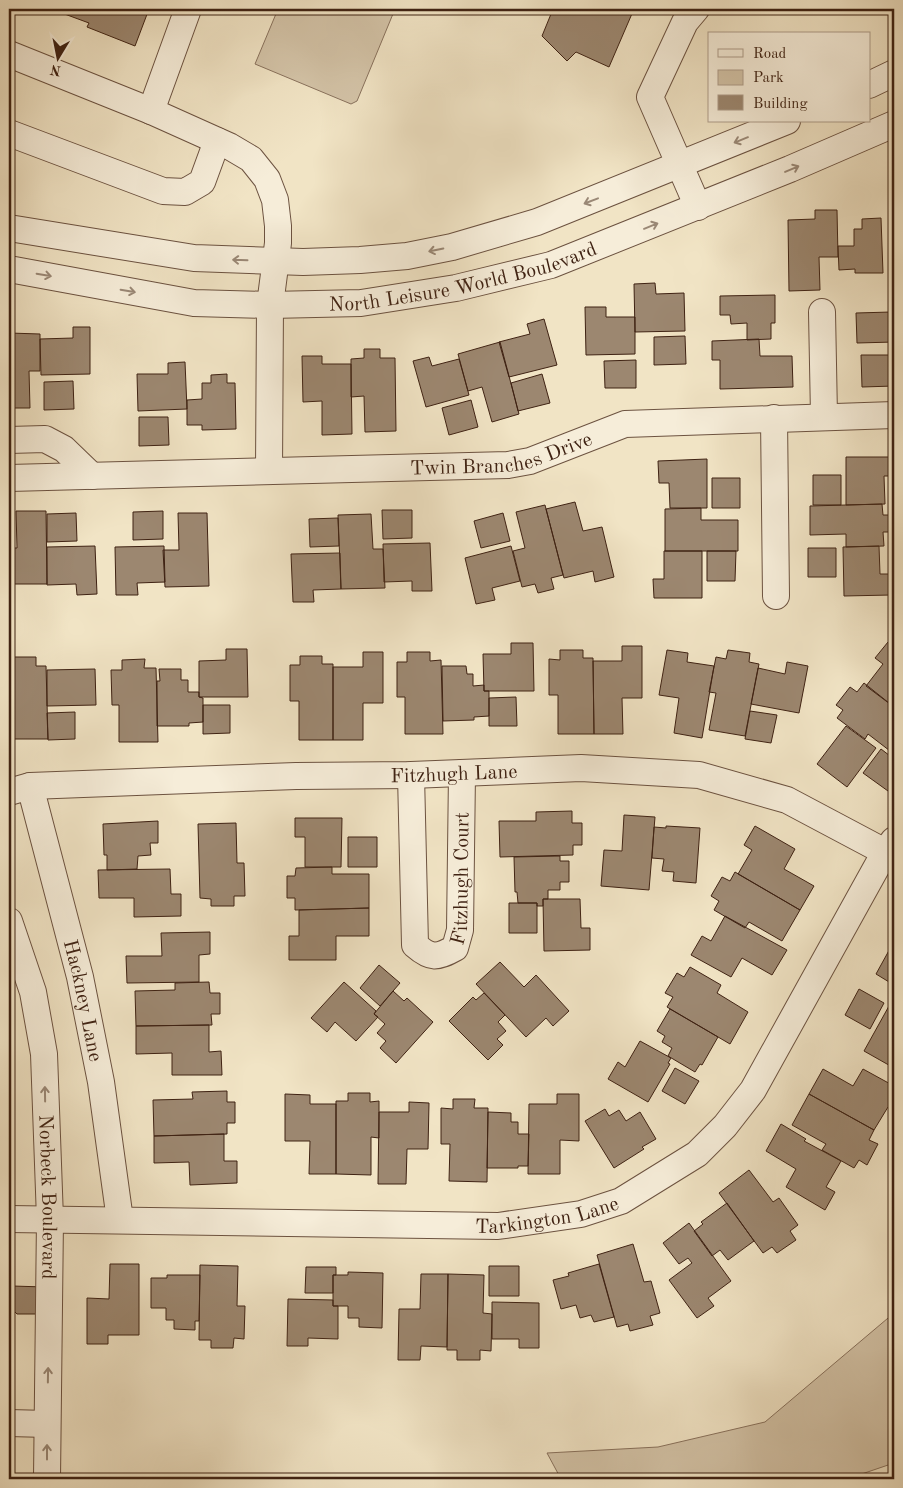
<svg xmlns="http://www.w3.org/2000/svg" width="903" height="1488" font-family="'Old Standard TT',serif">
	<rect width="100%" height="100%" fill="#f1e4c5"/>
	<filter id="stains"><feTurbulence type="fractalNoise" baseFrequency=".004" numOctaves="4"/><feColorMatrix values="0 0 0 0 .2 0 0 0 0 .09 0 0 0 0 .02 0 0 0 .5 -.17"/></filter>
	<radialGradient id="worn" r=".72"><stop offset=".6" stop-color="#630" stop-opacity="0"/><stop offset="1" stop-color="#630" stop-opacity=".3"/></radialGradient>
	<path fill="#d3c3a7" stroke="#89725d" d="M278,9H395L357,101L351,104L255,64Z
		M894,1313V1463L847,1479H561L547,1453L658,1447L765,1422Z"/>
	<path fill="#9c8770" stroke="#3f2213" d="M51,9H149L135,46L87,27L89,23Z
		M550,9H634L609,67L576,52L567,61L542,36L551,14L548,13Z
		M815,210H837L838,257H819L820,290L789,291L788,220L815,219Z
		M881,218L883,273H855V269L839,270L838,246H854V229H862V219Z
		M655,283L656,294L684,293L685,331L635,332L634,284Z
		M891,294H894V342L857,343L856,313L891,312Z
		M775,295V323H771V339L747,340V323L731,324L730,315H720V296Z
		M585,307H606V317H635V354L586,355Z
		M544,319L557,365L509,377L499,342L530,334L527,324Z
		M73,327H90V374L41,375L40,339L73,338Z
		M9,333L40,334V371H29L30,408H9Z
		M685,336L686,364L654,365V337Z
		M759,339L760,356H792L793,387L720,389V360H712V341Z
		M500,342L519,414L492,422L482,387L468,391L458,354Z
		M364,349H380V358H395L396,431L365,432L364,396L351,397V359L364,358Z
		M861,355H894V386L862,387Z
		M302,356H322V364H351L352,434L322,435V401L303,402Z
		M429,357L432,366L459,359L469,395L426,407L413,361Z
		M636,360V388H605L604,361Z
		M185,362L187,409L138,411L137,374H168V363Z
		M227,374V383H235L236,429L202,430V425H187V400L202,399V383H211V375Z
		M542,374L550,403L518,411L511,383Z
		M73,381L74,409L44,410V382Z
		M471,400L478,427L449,435L442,408Z
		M139,417H168L169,445L139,446Z
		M846,457H894V476H884L885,504L846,505Z
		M707,459V508H670L669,483H659L658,461Z
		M813,475H841V505H813Z
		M712,478H740V508H712Z
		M575,502L583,531L602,527L614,577L595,582L593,571L564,578L546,509Z
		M882,504L883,515H894V532H883L884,546L846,547V534L810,535V506Z
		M545,505L563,575L551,578L554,589L538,593L535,584L522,587L513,551L525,548L516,512Z
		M701,508V520H738V551H665V509Z
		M382,510H412V538L383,539Z
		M16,511H46L47,584H9V548H17Z
		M163,511V539L133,540V512Z
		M76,513L77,541L47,542V514Z
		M178,513H207L209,586L165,587L163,550H179Z
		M503,513L510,541L481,548L474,521Z
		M371,514L373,549H383L385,588L341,589L338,515Z
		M338,518L339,546L310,547L309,519Z
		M430,543L432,591H412V581L384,582L383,544Z
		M95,546L97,594L77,595L76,584L47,585V547Z
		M164,546L165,582L137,583L138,595H116L115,547Z
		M511,546L520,581L492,588L495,600L476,604L465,558Z
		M879,546L880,574H891V595L844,596L843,547Z
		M808,548H836V577H808Z
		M664,551H702V598H654L653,579H664Z
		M707,551H736L735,581H707Z
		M340,553L341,589L313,590L314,602H293L291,554Z
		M888,642L894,647V707L866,686L883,664L875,658Z
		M511,643H533L534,691H484L483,654H511Z
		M622,646H642V698H622L623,734H594L593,661H622Z
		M226,649H247L248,697H199V661L226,660Z
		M560,650H583V658H593L594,734H558V695H549V659L560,660Z
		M667,650L688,653L687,662L714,666L702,738L674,733L679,698L659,695Z
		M728,650L750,653L749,662L759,664L745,736L709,730L716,693L709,692L716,657L726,659Z
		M363,652H383V703H363V740H333V667H363Z
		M407,652H430V661L441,660L443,734H405V697H397V662H407Z
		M300,656H322V664H333V740H299V701H290V665H300Z
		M12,657H36V666H46L48,739H11L9,667H12Z
		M145,659L144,668H156L158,742H119V705H112L111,670H122V660Z
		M787,662L808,666L799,713L751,704L758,668L785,674Z
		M442,666H466L467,674H473V686L484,685V691H489V716L474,717V720L443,721Z
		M95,669L96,705L47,706V670Z
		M159,669H181V680H188V692H199V697L203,698V722L189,723V726H157V681H160Z
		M864,683L894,707V754L868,734L865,739L837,718L843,710L836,705L850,687L857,692Z
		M516,697L517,726H489V698Z
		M203,705H230V733L203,734Z
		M750,711L777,715L771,743L745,739Z
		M75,712V739L48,740L47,713Z
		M846,726L876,748L847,787L817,764Z
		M881,749L894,759V782L888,791L863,773Z
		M572,811V823H582V845H573V855L500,857L499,821H536V812Z
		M624,815L655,817L649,890L601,886L604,850L622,851Z
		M295,818H342L341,867H305V837H295Z
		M158,821V843H150L151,855L138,856L137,869L107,870V855H104L103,824Z
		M236,823L237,863H244L245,896H234V906H211V899L200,898L198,824Z
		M666,826L700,828L696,883L673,881L674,872L662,871L664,859L652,858L654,827L666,828Z
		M755,826L795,849L784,869L814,886L800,910L738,874L752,850L744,845Z
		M348,837H377V867H348Z
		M560,856V861H569V882H560V890H548V899H543V906H537V903H518L517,892H515L514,857Z
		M332,867V874H369V908L295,910V898H287V876H295L296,868Z
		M170,869L171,894H181V916L134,917V898H99L98,870Z
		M735,872L800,910L782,941L749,922L745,928L714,910L719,901L711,896L722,877L730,881Z
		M543,899H580L581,928H590V950L544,951Z
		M509,903H537V933H509Z
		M369,908V936H336V960H289V936H299V910Z
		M725,916L787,950L772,975L742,958L731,977L691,955L702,936L711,941Z
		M210,932V954L199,955V982L127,983L126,956H162L161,933Z
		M892,945L894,946V985L876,974Z
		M500,962L524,987L536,975L569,1011L553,1026L546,1018L526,1037L476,984Z
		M379,965L400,983L380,1006L360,988Z
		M690,967L721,985L717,993L748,1012L730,1044L667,1007L673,997L665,993L677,973L684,977Z
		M209,982L210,993H220V1014H211L212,1025L136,1026L135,991L175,990V983Z
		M344,982L376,1011L374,1014L378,1017L356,1041L335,1022L327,1032L311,1018Z
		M859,989L884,1003L870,1029L845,1015Z
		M393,991L404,1001L407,998L433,1022L396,1063L380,1048L386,1041L377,1033L385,1024L374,1014Z
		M484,993L505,1015L498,1022L506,1031L497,1039L503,1045L488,1060L449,1021L473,997L476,1000Z
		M889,1006L894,1009V1068L864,1051Z
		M670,1009L718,1037L702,1065L700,1064L695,1072L668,1056L672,1048L662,1042L665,1036L657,1031Z
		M209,1025V1052L221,1051L222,1075H172V1053L136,1054V1026Z
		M640,1041L671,1058L668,1063L670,1064L648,1102L608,1079L618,1062L625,1067Z
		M675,1068L699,1081L685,1104L662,1091Z
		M823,1069L853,1086L863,1069L894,1086V1109L893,1111L888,1107L874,1130L809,1094Z
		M227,1091V1102H235V1123H227V1134L154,1136L153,1100L193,1099L192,1092Z
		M348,1093H370V1102L379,1101V1138L371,1137V1175L336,1174V1101H348Z
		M285,1094L310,1095V1104H336V1174H309L310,1141H285Z
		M557,1094H579V1141L560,1140V1174H528L529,1104H557Z
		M809,1094L874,1130L869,1140L878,1144L867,1165L859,1160L854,1168L822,1150L826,1144L792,1125Z
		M453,1099H475L474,1108H488L487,1182L449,1181L450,1144H441V1108L453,1109Z
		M409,1102L429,1103L428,1149H407L406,1184H378L379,1112H409Z
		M605,1109L609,1116L619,1110L626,1121L640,1112L656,1139L642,1147L644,1149L614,1168L585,1121Z
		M488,1112L511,1113V1122H518V1134H529L528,1166H518V1168H487Z
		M781,1124L806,1139L804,1141L841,1161L826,1187L835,1192L825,1210L786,1187L796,1169L766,1151Z
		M224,1134V1161H237V1183L190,1185L189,1162L154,1163V1136Z
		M749,1170L773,1202L779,1198L798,1225L790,1231L796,1240L777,1253L772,1247L763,1253L719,1193Z
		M727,1203L754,1241L728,1260L720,1250L712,1256L694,1231L703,1224L701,1222Z
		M689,1223L731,1281L708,1298L714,1306L697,1318L669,1280L692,1263L688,1258L679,1264L663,1243Z
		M633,1244L644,1282L651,1281L660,1313L650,1316L653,1325L630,1331L628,1324L617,1327L597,1255Z
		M110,1264H139V1335H108V1344H87V1298L109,1299Z
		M599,1264L614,1317L594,1322L591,1315L580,1318L576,1305L561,1309L553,1280L569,1276L568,1273Z
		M200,1265L238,1266L237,1306H245L244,1339L234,1338L233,1348H211V1340H199Z
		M489,1266H519V1296H489Z
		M306,1267H336V1275H333V1293H305Z
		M348,1272L383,1273L382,1328L359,1327V1318H348V1306H333V1275H348Z
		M421,1274H448L447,1347L421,1346L420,1360H398L399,1309H420Z
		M448,1274L484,1275L483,1313L492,1314L491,1351L480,1350V1360H457V1350H447Z
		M167,1275H200L199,1321H195V1330L174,1329V1320H166V1308H151V1278H167Z
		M12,1286L45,1287L40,1314H17L12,1309Z
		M288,1299L333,1300V1306H338V1339L308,1338V1346H287Z
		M492,1302L539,1303V1348H519V1339H492Z"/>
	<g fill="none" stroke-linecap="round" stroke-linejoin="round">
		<defs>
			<g id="minor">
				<path d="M696,9L685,22L650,97L698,207"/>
				<path d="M9,54L151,111L229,146L251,159L267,179L275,200L278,226V243L270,305L269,470"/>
				<path d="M869,85L894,73"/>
				<path d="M151,111L188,9"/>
				<path d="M9,133L163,191L185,192L202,182L217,141"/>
				<path d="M9,228L194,258L303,262L360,260L407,256L452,247L537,222L787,121"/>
				<path id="s1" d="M9,269L194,303L270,305L361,303L456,288L551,265L790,169L894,124"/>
				<path d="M822,312L824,416"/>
				<path d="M774,418L776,596"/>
				<path d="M9,440L45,439L64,449L92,476"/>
				<path id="s2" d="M9,478L508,465L530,461L625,424L894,415"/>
				<path id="s3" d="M411,775L415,945C431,959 437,958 455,948L460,930L462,773"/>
				<path id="s4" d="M30,786L80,977L101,1082L120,1220"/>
				<path id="s5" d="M9,792L30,786L296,776L411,775L581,768L699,775L787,800L885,852"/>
				<path id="s6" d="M9,921L33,992L44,1054L50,1219L47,1479"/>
				<path id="s7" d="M9,1219L498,1226L581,1214L621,1201L697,1154L725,1126L753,1090L885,852L894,840"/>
				<path d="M9,1423L47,1424"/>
			</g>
		</defs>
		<use href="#minor" stroke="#6c5240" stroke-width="28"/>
		<use href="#minor" stroke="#f6edd9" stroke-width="26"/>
	</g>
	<defs><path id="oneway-shaft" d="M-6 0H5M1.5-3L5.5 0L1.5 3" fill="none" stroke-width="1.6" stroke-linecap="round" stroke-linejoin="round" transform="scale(1.25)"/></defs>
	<g stroke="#9a8876">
		<use href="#oneway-shaft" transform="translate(741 140) rotate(158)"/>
		<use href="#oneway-shaft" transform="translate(792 169) rotate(-23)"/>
		<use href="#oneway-shaft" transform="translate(591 201) rotate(159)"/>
		<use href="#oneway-shaft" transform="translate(651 226) rotate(-22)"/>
		<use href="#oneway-shaft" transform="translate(436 250) rotate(168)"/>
		<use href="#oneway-shaft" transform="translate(240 260) rotate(-178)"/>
		<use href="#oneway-shaft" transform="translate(44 275) rotate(10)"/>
		<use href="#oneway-shaft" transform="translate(128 291) rotate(10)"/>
		<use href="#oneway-shaft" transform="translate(45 1094) rotate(-91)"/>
		<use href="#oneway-shaft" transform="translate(48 1375) rotate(-89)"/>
		<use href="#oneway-shaft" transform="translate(47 1452) rotate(-90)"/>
	</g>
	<g text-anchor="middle" stroke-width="4.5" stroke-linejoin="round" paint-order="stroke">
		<g font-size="20" fill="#3f2213" stroke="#f6edd9">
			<text dy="7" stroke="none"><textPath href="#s1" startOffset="460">North Leisure World Boulevard</textPath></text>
			<text dy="7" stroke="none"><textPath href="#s2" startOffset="494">Twin Branches Drive</textPath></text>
			<text dy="7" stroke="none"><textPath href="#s5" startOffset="446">Fitzhugh Lane</textPath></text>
			<text dy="7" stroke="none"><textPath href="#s3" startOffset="285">Fitzhugh Court</textPath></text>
			<text dy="7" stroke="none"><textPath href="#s4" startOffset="221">Hackney Lane</textPath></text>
			<text dy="7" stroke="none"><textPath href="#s6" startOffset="281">Norbeck Boulevard</textPath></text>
			<text dy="7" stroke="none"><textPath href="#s7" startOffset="539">Tarkington Lane</textPath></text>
		</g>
	</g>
	<rect width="903" height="1488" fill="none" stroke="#f1e4c5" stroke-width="30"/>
	<rect x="10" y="10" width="883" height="1468" fill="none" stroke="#3f2213" stroke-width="2.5"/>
	<rect x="15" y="15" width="873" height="1458" fill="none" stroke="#3f2213"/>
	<rect x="708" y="32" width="162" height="90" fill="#f6edd9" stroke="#ad9c8a"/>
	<rect x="718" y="49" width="25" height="8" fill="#f6edd9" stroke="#ad9c8a"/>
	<text x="753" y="58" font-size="15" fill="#3f2213">Road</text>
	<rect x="718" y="70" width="25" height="15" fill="#d3c3a7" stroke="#ad9c8a"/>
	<text x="753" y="82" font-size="15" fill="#3f2213">Park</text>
	<rect x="718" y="95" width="25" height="15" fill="#9c8770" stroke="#ad9c8a"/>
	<text x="753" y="108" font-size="15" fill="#3f2213">Building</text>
	<g transform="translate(58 58) rotate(190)" stroke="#f6edd9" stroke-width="4" paint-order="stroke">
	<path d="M0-4L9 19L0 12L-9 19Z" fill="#3f2213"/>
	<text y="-8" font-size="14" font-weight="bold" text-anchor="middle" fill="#3f2213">N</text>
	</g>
	<rect width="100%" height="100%" filter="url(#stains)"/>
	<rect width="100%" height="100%" fill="url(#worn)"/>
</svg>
